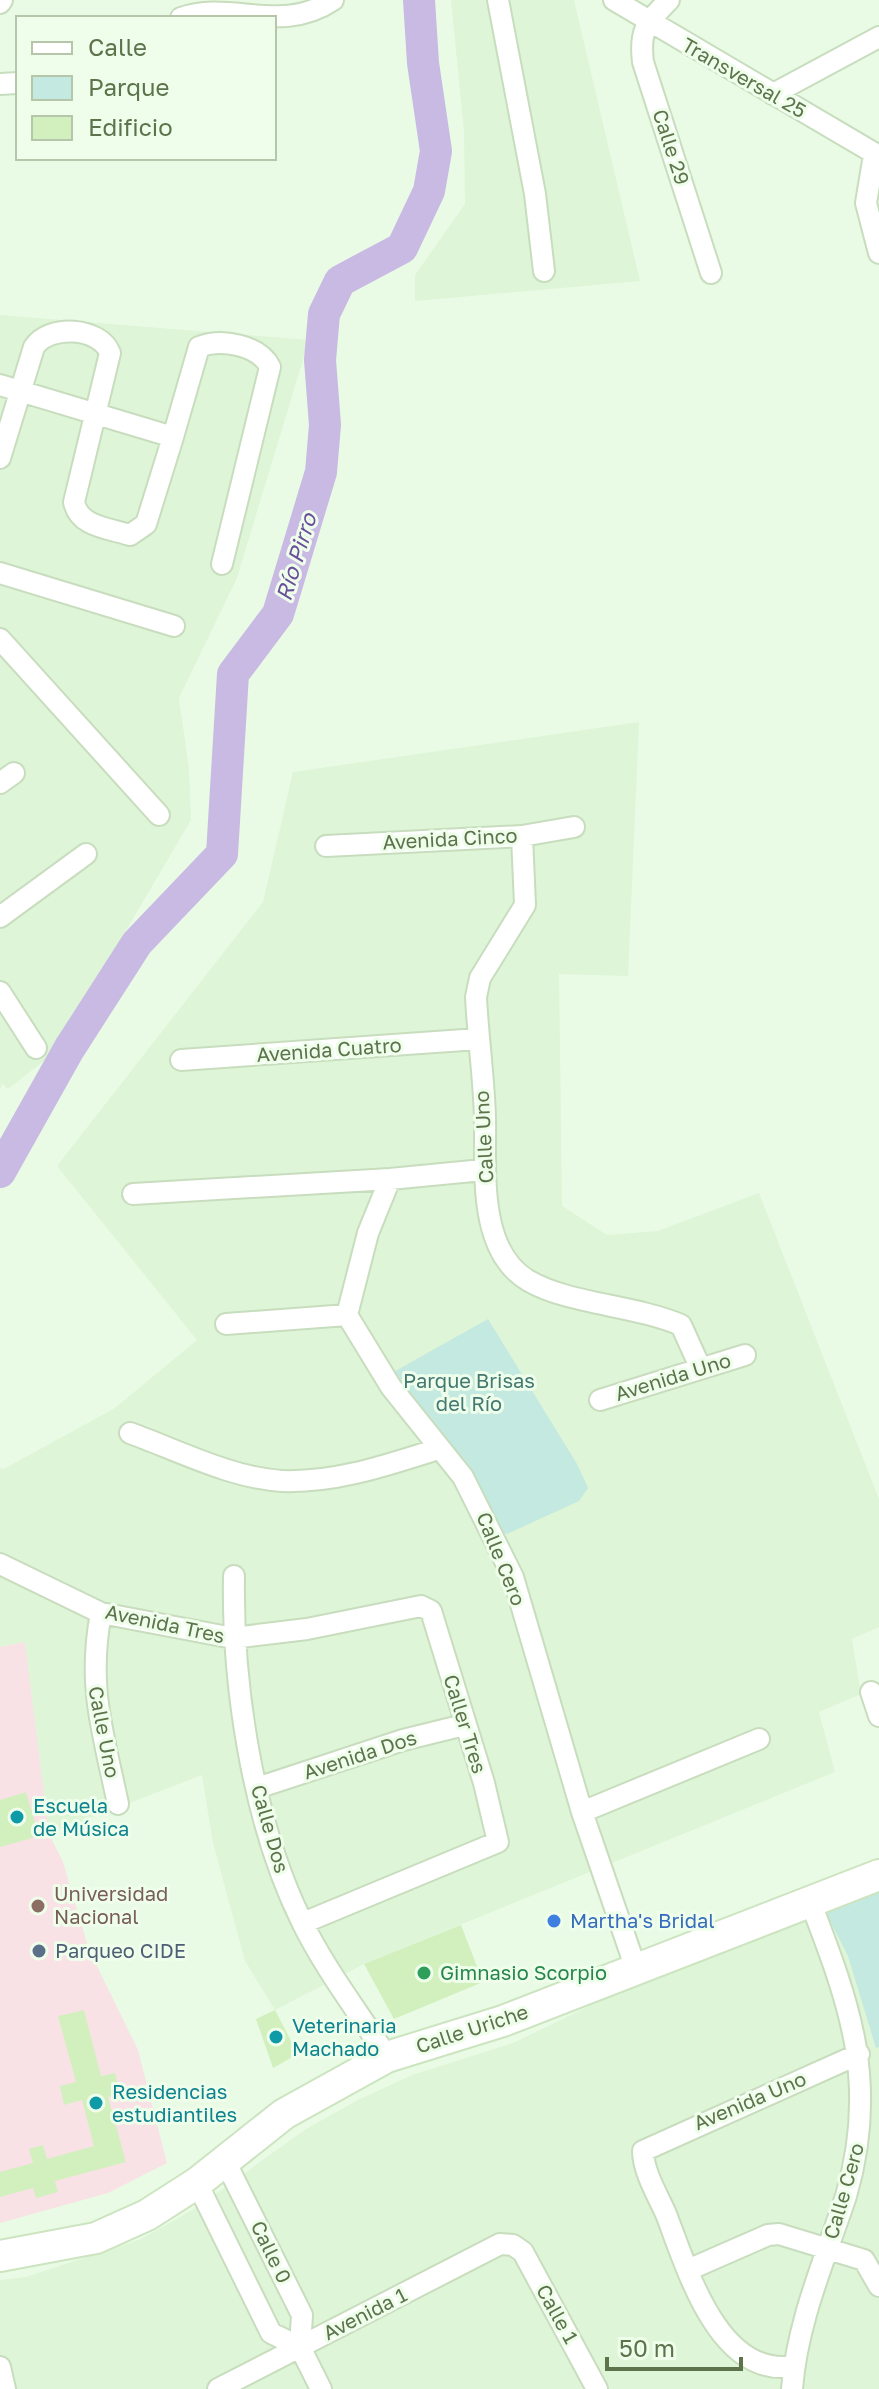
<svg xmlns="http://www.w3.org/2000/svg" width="879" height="2389" font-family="'Golos Text',sans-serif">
	<rect width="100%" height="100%" fill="#e9fbe5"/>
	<path fill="#def5d7" d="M451,0H574L640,281L415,301V275L465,204L464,132Z
		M0,315L309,340L237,578L179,698L189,769L191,820L67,1031L45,1060L8,1089L2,1083L0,1090Z
		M639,722L628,976L559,974L562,1206L607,1235L658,1231L759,1193L879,1499V1627L852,1639L861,1694L819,1712L835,1772L364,1964L275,2010L245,1961L213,1843L202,1775L49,1834L25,1642L0,1647V1468L4,1469L115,1408L197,1340L57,1166L263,902L293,772Z
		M879,1877V2389H0V2280L26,2277L141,2239L196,2208L306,2129L358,2100L412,2075L513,2043L788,1910Z"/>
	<path fill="#f8e2e6" d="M25,1642L49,1834L63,1862L89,1950L138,2050L167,2163L108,2193L0,2223V1647Z"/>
	<path fill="#c4e9e1" d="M488,1319L577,1464L588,1488L579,1501L507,1534L501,1533L390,1374Z
		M879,1891V2047L876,2048L848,1956L825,1911L843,1901Z"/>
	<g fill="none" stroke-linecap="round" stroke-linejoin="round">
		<path stroke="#c9bae4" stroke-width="32" d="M0,1172L69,1049L137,943L222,854L233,674L278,614L321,472L325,425L320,360L324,314L340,281L402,248L429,191L436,151L423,63L419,0"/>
	</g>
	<path fill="#d2f0be" d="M26,1792L39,1836L0,1847V1800Z
		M461,1925L483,1982L394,2019L364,1964Z
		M84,2010L101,2076L115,2073L120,2094L108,2097L126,2162L55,2181L58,2192L36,2198L33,2188L0,2197V2172L33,2163L29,2149L43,2145L47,2159L94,2146L82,2100L64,2105L60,2086L76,2082L58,2016Z
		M275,2010L298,2054L273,2068L256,2019Z"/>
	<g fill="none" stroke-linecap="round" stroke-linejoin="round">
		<defs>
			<path id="minor" d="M498,0L535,194L544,271
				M614,0L879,156
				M669,0C647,23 639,29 643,62L711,273
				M0,3L2,0
				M181,18C230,0 281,35 333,0
				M0,84L18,83
				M773,94L879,37
				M874,155L866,203L879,253
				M0,385L173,437L199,347C221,338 259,345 270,367L222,564
				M0,458L34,347C49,324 100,327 110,353L74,502C79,527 108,528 130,535L146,524L173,437
				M0,573L174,626
				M0,639L159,815
				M0,783L14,773
				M522,836L525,905L480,978L476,997C478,1038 484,1078 485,1119C486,1169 477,1251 529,1281C569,1304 634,1305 681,1325L700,1367
				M326,846L522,836L574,827
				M0,917L86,854
				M0,992L36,1048
				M181,1060L478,1039
				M390,1179L368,1233L347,1315L391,1387L463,1477L513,1577L582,1812L636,1969
				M133,1194L390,1179L483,1170
				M226,1324L347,1315
				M600,1400L745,1355
				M130,1433C177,1450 231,1478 282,1481C336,1483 387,1465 438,1449
				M0,1564L101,1613L233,1638L307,1629L421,1606L431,1611L484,1783L498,1842L303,1923
				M234,1576C232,1686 253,1823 302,1922C325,1969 359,2013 387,2057
				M101,1613C87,1687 103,1732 118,1804
				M871,1692L879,1716
				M257,1788L403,1740L464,1725
				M582,1812L759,1739
				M225,2161L302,2315L300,2347L321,2389
				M197,2183L271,2333L300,2347
				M688,2270L768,2235L779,2234L864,2260L879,2286
				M794,2366C718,2379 687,2268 666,2214C658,2196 643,2171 643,2151L859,2054
				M0,2367L5,2389
				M218,2389L500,2244L513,2245L523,2252L597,2389
				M792,2389C797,2322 825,2259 846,2196C879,2083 850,2005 810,1901"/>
			<path id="secondary" d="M0,2256L96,2238L147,2215L197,2183L284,2114L387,2057L503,2021L879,1875"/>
		</defs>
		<use href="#minor" stroke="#c8ddbe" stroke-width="24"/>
		<use href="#secondary" stroke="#cce4bf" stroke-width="34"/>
		<use href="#minor" stroke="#fff" stroke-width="20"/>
		<use href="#secondary" stroke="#fff" stroke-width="30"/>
	</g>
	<g fill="#0f9aa8" stroke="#effeeb" stroke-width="3">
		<circle cx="17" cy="1817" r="8"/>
		<circle cx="276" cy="2037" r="8"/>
		<circle cx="96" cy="2103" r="8"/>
	</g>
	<circle fill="#8d6e63" stroke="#effeeb" stroke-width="3" cx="38" cy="1906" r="8"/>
	<circle fill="#3f7fe0" stroke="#effeeb" stroke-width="3" cx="554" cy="1921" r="8"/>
	<circle fill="#5c6f8a" stroke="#effeeb" stroke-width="3" cx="39" cy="1951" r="8"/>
	<circle fill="#2e9e5b" stroke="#effeeb" stroke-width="3" cx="424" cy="1973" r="8"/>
	<g text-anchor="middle" stroke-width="6" stroke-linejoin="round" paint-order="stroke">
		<g font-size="20" fill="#5d734b" stroke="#effeeb">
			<text transform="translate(744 78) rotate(30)" y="7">Transversal 25</text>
			<text transform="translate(671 147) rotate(72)" y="7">Calle 29</text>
			<text transform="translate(450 839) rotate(-3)" y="7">Avenida Cinco</text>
			<text transform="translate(329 1050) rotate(-4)" y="7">Avenida Cuatro</text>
			<text transform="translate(484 1137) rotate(-93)" y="7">Calle Uno</text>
			<text transform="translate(673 1377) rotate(-17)" y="7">Avenida Uno</text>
			<text transform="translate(501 1559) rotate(68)" y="7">Calle Cero</text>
			<text transform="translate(165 1624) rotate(12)" y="7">Avenida Tres</text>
			<text transform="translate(465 1724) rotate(73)" y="7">Caller Tres</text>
			<text transform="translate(104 1732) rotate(79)" y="7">Calle Uno</text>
			<text transform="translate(360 1755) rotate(-18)" y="7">Avenida Dos</text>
			<text transform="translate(270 1829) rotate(74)" y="7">Calle Dos</text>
			<text transform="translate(472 2029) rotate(-18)" y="7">Calle Uriche</text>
			<text transform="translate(750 2101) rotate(-23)" y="7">Avenida Uno</text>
			<text transform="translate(844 2191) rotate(-74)" y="7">Calle Cero</text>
			<text transform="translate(271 2252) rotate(64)" y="7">Calle 0</text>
			<text transform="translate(365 2314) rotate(-27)" y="7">Avenida 1</text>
			<text transform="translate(557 2314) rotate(61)" y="7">Calle 1</text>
		</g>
		<g font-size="20" fill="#437873" stroke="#effeeb">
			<text x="469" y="1388">Parque Brisas<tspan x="469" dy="23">del Río</tspan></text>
		</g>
		<g font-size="20" fill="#0d838f" stroke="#effeeb" text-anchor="start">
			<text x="33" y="1813">Escuela<tspan x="33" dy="23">de Música</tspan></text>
			<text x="292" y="2033">Veterinaria<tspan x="292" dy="23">Machado</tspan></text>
			<text x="112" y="2099">Residencias<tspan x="112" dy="23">estudiantiles</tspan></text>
		</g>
		<g font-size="20" fill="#785e54" stroke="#effeeb" text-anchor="start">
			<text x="54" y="1901">Universidad<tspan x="54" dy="23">Nacional</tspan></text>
		</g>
		<g font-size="20" fill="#366cbe" stroke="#effeeb" text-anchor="start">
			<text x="570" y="1928">Martha's Bridal</text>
		</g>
		<g font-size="20" fill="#4e5e75" stroke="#effeeb" text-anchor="start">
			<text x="55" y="1958">Parqueo CIDE</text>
		</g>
		<g font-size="20" fill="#27864d" stroke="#effeeb" text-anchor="start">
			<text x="440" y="1980">Gimnasio Scorpio</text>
		</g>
		<g font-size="22" font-style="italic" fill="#6a4f9b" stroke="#effeeb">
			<text transform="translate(296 557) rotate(-73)" y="8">Río Pirro</text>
		</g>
	</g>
	<rect x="16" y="16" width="260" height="144" fill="#effeeb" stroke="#b5c6ab" stroke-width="2"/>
	<rect x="32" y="42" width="40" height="12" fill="#ffffff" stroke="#b5c6ab" stroke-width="2"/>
	<text x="88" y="56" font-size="24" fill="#5d734b">Calle</text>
	<rect x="32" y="76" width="40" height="24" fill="#c4e9e1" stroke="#b5c6ab" stroke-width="2"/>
	<text x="88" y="96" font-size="24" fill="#5d734b">Parque</text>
	<rect x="32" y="116" width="40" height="24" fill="#d2f0be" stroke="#b5c6ab" stroke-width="2"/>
	<text x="88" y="136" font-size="24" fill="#5d734b">Edificio</text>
	<path d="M607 2357v12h134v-12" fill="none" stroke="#5d734b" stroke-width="4"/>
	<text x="619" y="2357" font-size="24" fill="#5d734b" stroke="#effeeb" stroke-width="6" paint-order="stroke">50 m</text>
</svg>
